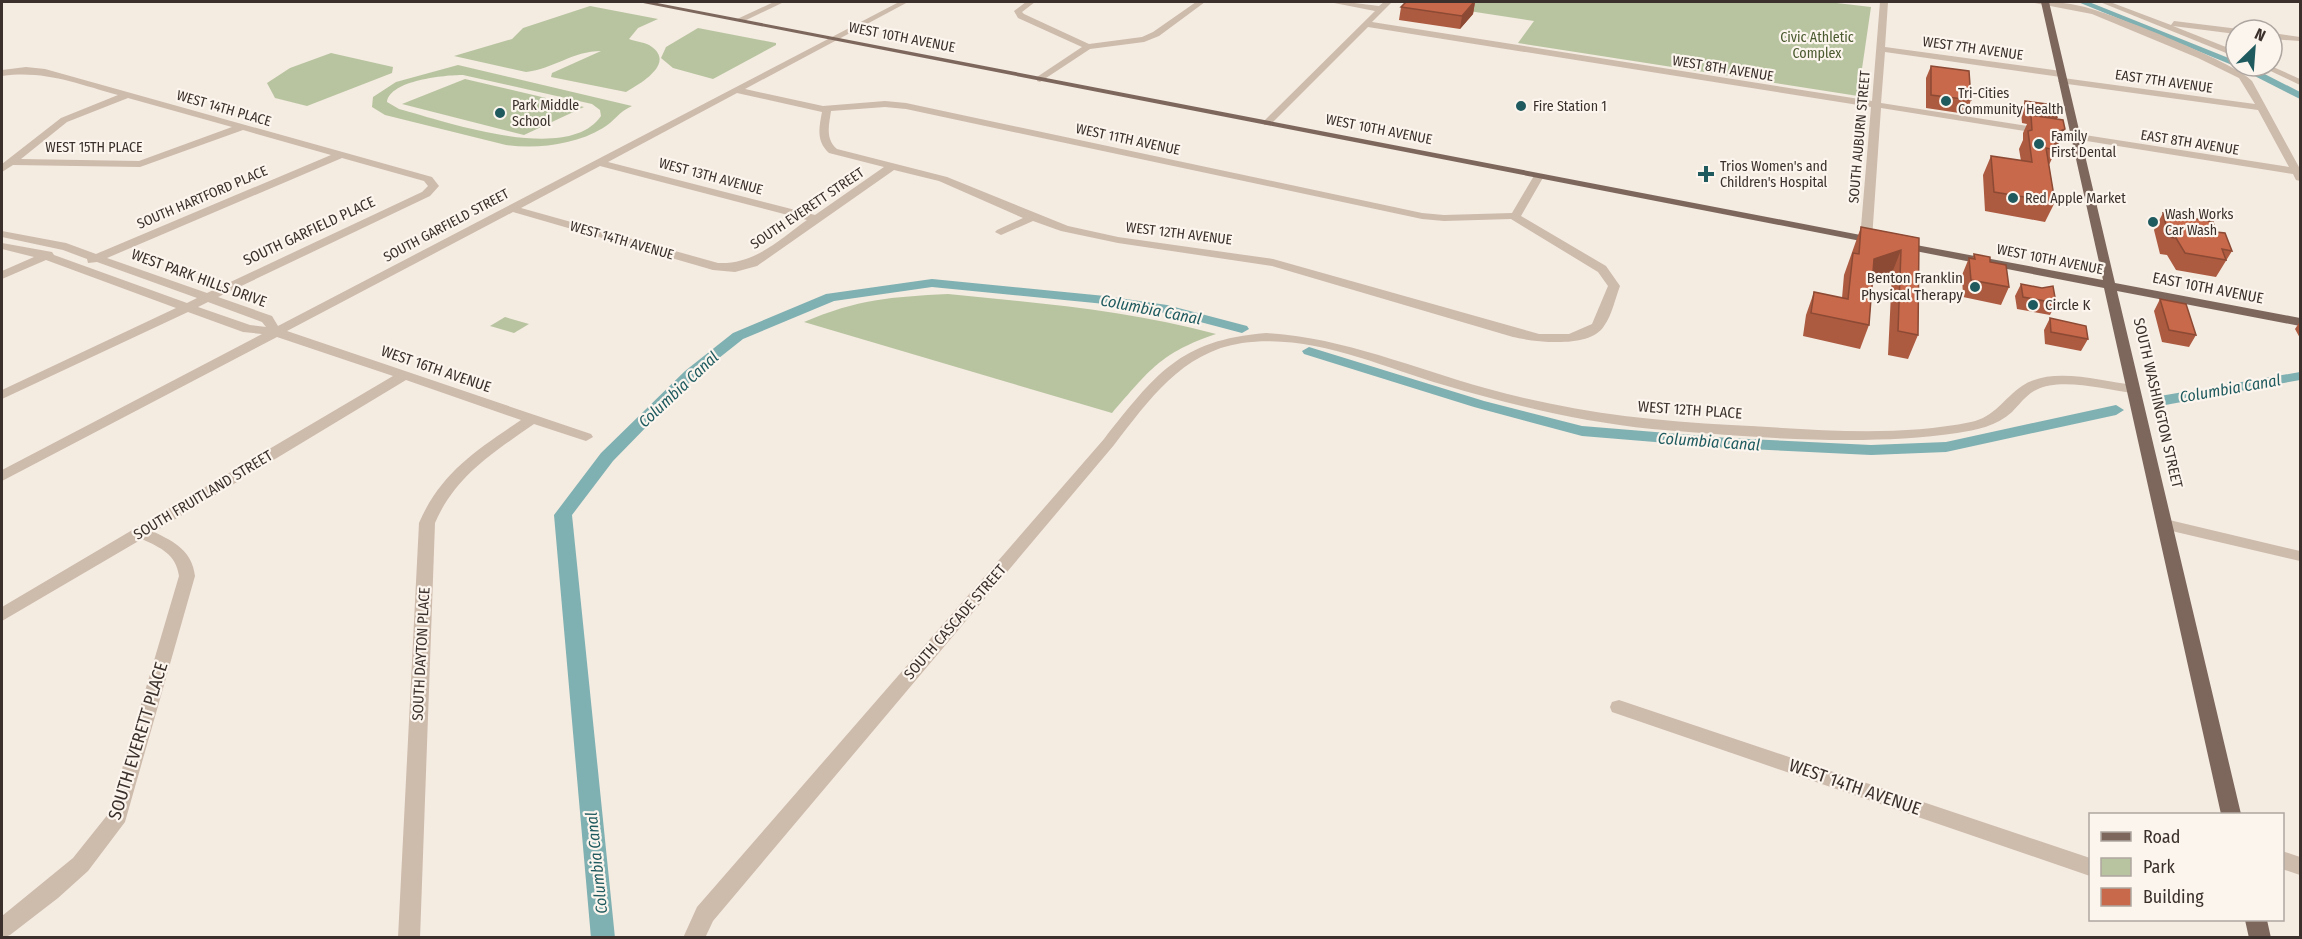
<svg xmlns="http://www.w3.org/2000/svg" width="2302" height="939" font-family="'Fira Sans Condensed',sans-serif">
	<rect width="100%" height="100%" fill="#f4ebe1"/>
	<path fill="#b8c4a0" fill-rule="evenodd" d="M1410,2H1828L1871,7L1858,96L1518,43L1534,21Z
		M590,6L658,19L638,28L629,39C636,42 646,42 652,47C675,64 640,84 626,92L551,77L552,73L601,51C573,51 553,69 526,72L454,56L512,39L523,28Z
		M698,28L776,43V45L713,79L673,68L661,58L666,47Z
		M331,53L393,67L392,73L307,106L275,98L267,83L290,68Z
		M458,65L632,106C618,112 615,121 603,128C575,145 537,149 506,145L385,115L372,107L373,97L396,82ZM463,75L592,104L600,110L601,116C568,165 444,121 399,109L387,102C390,80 445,75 463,75Z
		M465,79L584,107L524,135L402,104Z
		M948,294C1039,303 1128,310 1216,334C1160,353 1150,370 1112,413L804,322C858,299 891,297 948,294Z
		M505,317L529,324L514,333L490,326Z"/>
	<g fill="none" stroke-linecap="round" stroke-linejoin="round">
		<path fill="#7fb0b2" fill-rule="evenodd" d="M2078,2H2089L2236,61V66H2249L2300,92V99L2237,67Z
			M932,279L1105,296L1167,305L1247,326L1249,329L1242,333L1166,313L1105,304L932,287L834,301L743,339L695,377L613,461L572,515L615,938H591L554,515L601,453L685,371L733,333L826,294Z
			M1309,347L1484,401L1582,426L1728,438L1871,445L1946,442L2116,405L2124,410L2116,415L1946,452L1871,455L1728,448L1582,436L1474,407L1304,354L1302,351Z
			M2300,372V380L2160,406L2152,401L2160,396Z"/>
		<path fill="#cdbbac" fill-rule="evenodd" d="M774,2H784L742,22L735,20Z
			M899,2H908L745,89L823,106L885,101L906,103L1422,213L1444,215L1512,213L1535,174H1543L1544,176L1521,216L1606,266L1620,286C1615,299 1612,315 1604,326C1590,349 1535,342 1513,337L1272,266L1118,243L1061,231L1033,221L1001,235L995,232L997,230L1023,218L939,181L894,170L757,266L735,272L713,270L513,212L287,331L591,434L593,437L586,441L534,424C494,452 455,476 435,523L420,938H398L419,523C441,472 477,450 521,420L406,380L154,532C175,542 192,551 195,576L125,822L88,871L58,898L10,935L2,938V916L73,858L109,813L179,576C176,554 161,548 142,539L2,621V607L393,376L277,337L2,481V470L262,334L243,332L188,312L2,399V390L176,308L46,260L2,279V271L34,257L2,249V243L52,252L54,255L187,303L197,298L97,262L88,263L87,259L63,250L2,237V231L66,243L96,254L331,155L243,130L140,167L13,165L2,172V164L61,118L118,95C77,84 45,70 2,76V70L26,67L45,69L432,177L439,186L430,196L218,297L272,316L278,326ZM737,93L822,112C819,128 816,141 829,153L884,167L815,215L608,162ZM128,98L232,127L139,161L21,159L67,122ZM885,107L906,109L1422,219L1444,221L1511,219L1598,272L1608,286L1592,324L1569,334H1539L1273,259L1118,237L1068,226L947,177L837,149C825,139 829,125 831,111ZM342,158L424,181L428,186L422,192L207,293L107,258ZM600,166L807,220C779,240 754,265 718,263L521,208ZM208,302L262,322L266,327L250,325L198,307Z
			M1026,2H1035L1022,12L1024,14L1089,44L1142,37L1153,32L1196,2H1205L1159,36L1144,42L1090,49L1040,82L1037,81V77L1082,47L1018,18L1014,11Z
			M1329,2H1346L1379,6L1384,2H1392L1372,22L1872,101L1880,2H1888L1885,47L2061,71L2066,74L2061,77L1885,52L1881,103L2289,167L2258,110L2060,83L2058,81L2063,78L2255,104L2239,78L2198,58L2092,14L2030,2C2050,0 2079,4 2098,11C2126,20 2236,63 2252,81L2300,169V181L2296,180L2293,174L1881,108L1872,239L1866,242L1860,239L1871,107L1368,27L1270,125H1264V121L1375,11Z
			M2100,2H2110L2171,25L2174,21L2239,29L2236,30V34L2173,26L2236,51V57Z
			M2272,33L2300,37V41L2272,39Z
			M2260,66H2271L2300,79V85Z
			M1266,333C1341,337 1413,368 1485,388C1566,411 1647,421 1731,425C1809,429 1893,438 1971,422C1995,417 2003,399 2022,386C2052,366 2100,381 2133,385L2140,389L2133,393C2106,390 2061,377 2036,390C2026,395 2020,404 2012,412C1997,426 1976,430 1957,433C1863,447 1747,437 1652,429C1581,422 1512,405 1444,385C1380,366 1311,333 1242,343C1182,352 1149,400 1114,445L713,921L705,938H683L697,907L1104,439C1155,375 1179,340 1266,333Z
			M2165,519L2300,551V561L2159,528L2157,524Z
			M1619,700L2090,858V876L1612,712L1610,707L1612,702Z
			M2282,851L2300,857V875L2282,869Z"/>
		<path fill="#7d675c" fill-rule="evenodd" d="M638,2H652L1876,238L1882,241L1876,244Z
			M2041,2H2049L2115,283L2300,318V326L2117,291L2241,814H2221L2104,288L1900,248L1894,245L1900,242L2103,280Z
			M2245,920H2267L2271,938H2249Z"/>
	</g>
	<path fill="#ac5a40" d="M1475,2L1473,14L1460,29L1399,20L1401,7Z
		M1931,66L1971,100L1966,114L1926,108V78Z
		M2025,101L2057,117V148H2056V150L2049,165L2055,202L2045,222L1985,211L1983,175L1991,156L2021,161L2019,149L2023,140V133L2027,124L2022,123L2021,111Z
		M2163,213L2232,251L2216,277L2176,270L2167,255L2160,254L2154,230Z
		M1861,227L1919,238L1918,335L1908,359L1888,355L1892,273L1873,279L1869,325L1860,349L1803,336L1806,315L1814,292L1842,298L1844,275Z
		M1974,254L1990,262L2009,287L2001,305L1963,297L1962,275L1969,258L1972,259Z
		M2021,284L2056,303L2050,315L2017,309L2015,296Z
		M2160,299L2196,335L2189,347L2162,342L2154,311Z
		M2050,318L2088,339L2081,351L2045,344L2044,330Z
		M2301,320V340L2295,329Z"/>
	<path fill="#8c4a34" d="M1475,2L1473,14L1460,29L1462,16Z
		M2065,129L2057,148L2053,149V134Z
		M1901,250L1892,273L1865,282L1874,259Z"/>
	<path fill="#c8694b" stroke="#8c4a34" stroke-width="1.5" d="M1406,2H1474L1462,16L1401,7Z
		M1931,66L1969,71L1971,100L1931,95Z
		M2025,101L2054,105L2057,117L2026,113Z
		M2031,115L2063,120L2065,129L2053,134L2056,150L2046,148L2055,202L1994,192L1991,156L2032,162L2028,131L2032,130Z
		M2163,213L2213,222L2216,232L2225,233L2232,251L2222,249L2226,260L2185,253L2176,238L2169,237Z
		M1861,227L1919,238L1918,335L1898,331L1901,250L1874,259L1869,325L1811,313L1814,292L1848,299L1853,253L1859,254Z
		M1974,254L1990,257V262L2006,265L2009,287L1971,280L1969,258L1975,259Z
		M2021,284L2042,288L2053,286L2056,303L2023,297Z
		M2160,299L2186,304L2196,335L2169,330Z
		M2050,318L2086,326L2088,339L2051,332Z"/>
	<g fill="#1f5a5e" stroke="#fbf5ee" stroke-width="2">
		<circle cx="1946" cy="101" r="6"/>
		<circle cx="1521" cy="106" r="6"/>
		<circle cx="500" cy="113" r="6"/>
		<circle cx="2039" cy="144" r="6"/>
		<path d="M1703 165h6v6h6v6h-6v6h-6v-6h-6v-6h6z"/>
		<circle cx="2013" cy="198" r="6"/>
		<circle cx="2153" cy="222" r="6"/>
		<circle cx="1975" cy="287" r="6"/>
		<circle cx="2033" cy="305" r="6"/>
	</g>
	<g text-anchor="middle" stroke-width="4.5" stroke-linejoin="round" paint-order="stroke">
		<g font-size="14" fill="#3b302b" stroke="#fbf5ee">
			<text transform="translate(902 37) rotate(11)" y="5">WEST 10TH AVENUE</text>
			<text transform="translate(1973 48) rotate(8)" y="5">WEST 7TH AVENUE</text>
			<text transform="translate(1723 68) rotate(9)" y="5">WEST 8TH AVENUE</text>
			<text transform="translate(2164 81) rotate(8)" y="5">EAST 7TH AVENUE</text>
			<text transform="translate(224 108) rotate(16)" y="5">WEST 14TH PLACE</text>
			<text transform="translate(1379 129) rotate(11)" y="5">WEST 10TH AVENUE</text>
			<text transform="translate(1859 137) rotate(-85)" y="5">SOUTH AUBURN STREET</text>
			<text transform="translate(1128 139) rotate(12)" y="5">WEST 11TH AVENUE</text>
			<text transform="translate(2190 142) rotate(9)" y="5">EAST 8TH AVENUE</text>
			<text x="94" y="152">WEST 15TH PLACE</text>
			<text transform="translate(711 176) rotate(15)" y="5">WEST 13TH AVENUE</text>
			<text transform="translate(202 197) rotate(-23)" y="5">SOUTH HARTFORD PLACE</text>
			<text transform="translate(807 208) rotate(-34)" y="5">SOUTH EVERETT STREET</text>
			<text transform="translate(446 225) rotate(-28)" y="5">SOUTH GARFIELD STREET</text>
			<text transform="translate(1179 233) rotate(7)" y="5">WEST 12TH AVENUE</text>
			<text transform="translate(622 240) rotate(16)" y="5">WEST 14TH AVENUE</text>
			<text transform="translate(2050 259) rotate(11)" y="5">WEST 10TH AVENUE</text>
		</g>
		<g font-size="14" fill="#4a5a2e" stroke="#fbf5ee">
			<text x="1817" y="42">Civic Athletic<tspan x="1817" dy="16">Complex</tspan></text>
		</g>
		<g font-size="14" fill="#3b302b" stroke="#fbf5ee" text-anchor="start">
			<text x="1958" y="98">Tri-Cities<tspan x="1958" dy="16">Community Health</tspan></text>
			<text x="512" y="110">Park Middle<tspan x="512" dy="16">School</tspan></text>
			<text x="1533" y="111">Fire Station 1</text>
			<text x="2051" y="141">Family<tspan x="2051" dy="16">First Dental</tspan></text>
			<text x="1720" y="171">Trios Women's and<tspan x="1720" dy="16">Children's Hospital</tspan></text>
			<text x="2025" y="203">Red Apple Market</text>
			<text x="2165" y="219">Wash Works<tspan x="2165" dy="16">Car Wash</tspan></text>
		</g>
		<g font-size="15" fill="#3b302b" stroke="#fbf5ee">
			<text transform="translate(309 231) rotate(-25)" y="5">SOUTH GARFIELD PLACE</text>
			<text transform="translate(199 278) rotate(20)" y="5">WEST PARK HILLS DRIVE</text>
			<text transform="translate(2208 288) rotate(11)" y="5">EAST 10TH AVENUE</text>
			<text transform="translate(436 369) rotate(19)" y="5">WEST 16TH AVENUE</text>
			<text transform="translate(2158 403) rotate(77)" y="5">SOUTH WASHINGTON STREET</text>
			<text transform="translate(1690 410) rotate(4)" y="5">WEST 12TH PLACE</text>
			<text transform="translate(203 495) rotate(-31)" y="5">SOUTH FRUITLAND STREET</text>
			<text transform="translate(955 622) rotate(-49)" y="5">SOUTH CASCADE STREET</text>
			<text transform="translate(421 654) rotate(-87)" y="5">SOUTH DAYTON PLACE</text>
		</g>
		<g font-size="15" fill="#3b302b" stroke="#fbf5ee" text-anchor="end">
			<text x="1963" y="283">Benton Franklin<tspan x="1963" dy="17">Physical Therapy</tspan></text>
			<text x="2045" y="310" text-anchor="start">Circle K</text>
		</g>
		<g font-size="16" font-style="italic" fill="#1f5a5e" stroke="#fbf5ee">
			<text transform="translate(1151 309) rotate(11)" y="6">Columbia Canal</text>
			<text transform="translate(2230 388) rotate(-10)" y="6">Columbia Canal</text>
			<text transform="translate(678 389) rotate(-43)" y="6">Columbia Canal</text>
			<text transform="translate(1709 441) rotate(4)" y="6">Columbia Canal</text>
			<text transform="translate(596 863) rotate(-96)" y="6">Columbia Canal</text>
		</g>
		<g font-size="18" fill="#3b302b" stroke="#fbf5ee">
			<text transform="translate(138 741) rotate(-73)" y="6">SOUTH EVERETT PLACE</text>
			<text transform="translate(1855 787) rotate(19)" y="6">WEST 14TH AVENUE</text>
		</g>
	</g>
	<rect width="2302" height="939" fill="none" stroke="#3b302b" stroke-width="6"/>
	<rect x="2089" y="813" width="195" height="108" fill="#fbf5ee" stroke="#aea6a0" stroke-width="1.5"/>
	<rect x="2101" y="832" width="30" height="9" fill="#7d675c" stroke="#aea6a0" stroke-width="1.5"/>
	<text x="2143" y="843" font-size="18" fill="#3b302b">Road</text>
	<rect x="2101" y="858" width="30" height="18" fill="#b8c4a0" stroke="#aea6a0" stroke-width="1.5"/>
	<text x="2143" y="873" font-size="18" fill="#3b302b">Park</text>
	<rect x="2101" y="888" width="30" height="18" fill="#c8694b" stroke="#aea6a0" stroke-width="1.5"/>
	<text x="2143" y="903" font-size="18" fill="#3b302b">Building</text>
	<g transform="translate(2254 48) rotate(25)"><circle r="28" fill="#fbf5ee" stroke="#aea6a0" stroke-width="1.5"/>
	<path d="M0-4.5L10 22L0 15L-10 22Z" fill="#1f5a5e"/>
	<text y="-9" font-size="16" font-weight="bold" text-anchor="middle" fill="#3b302b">N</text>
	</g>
</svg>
